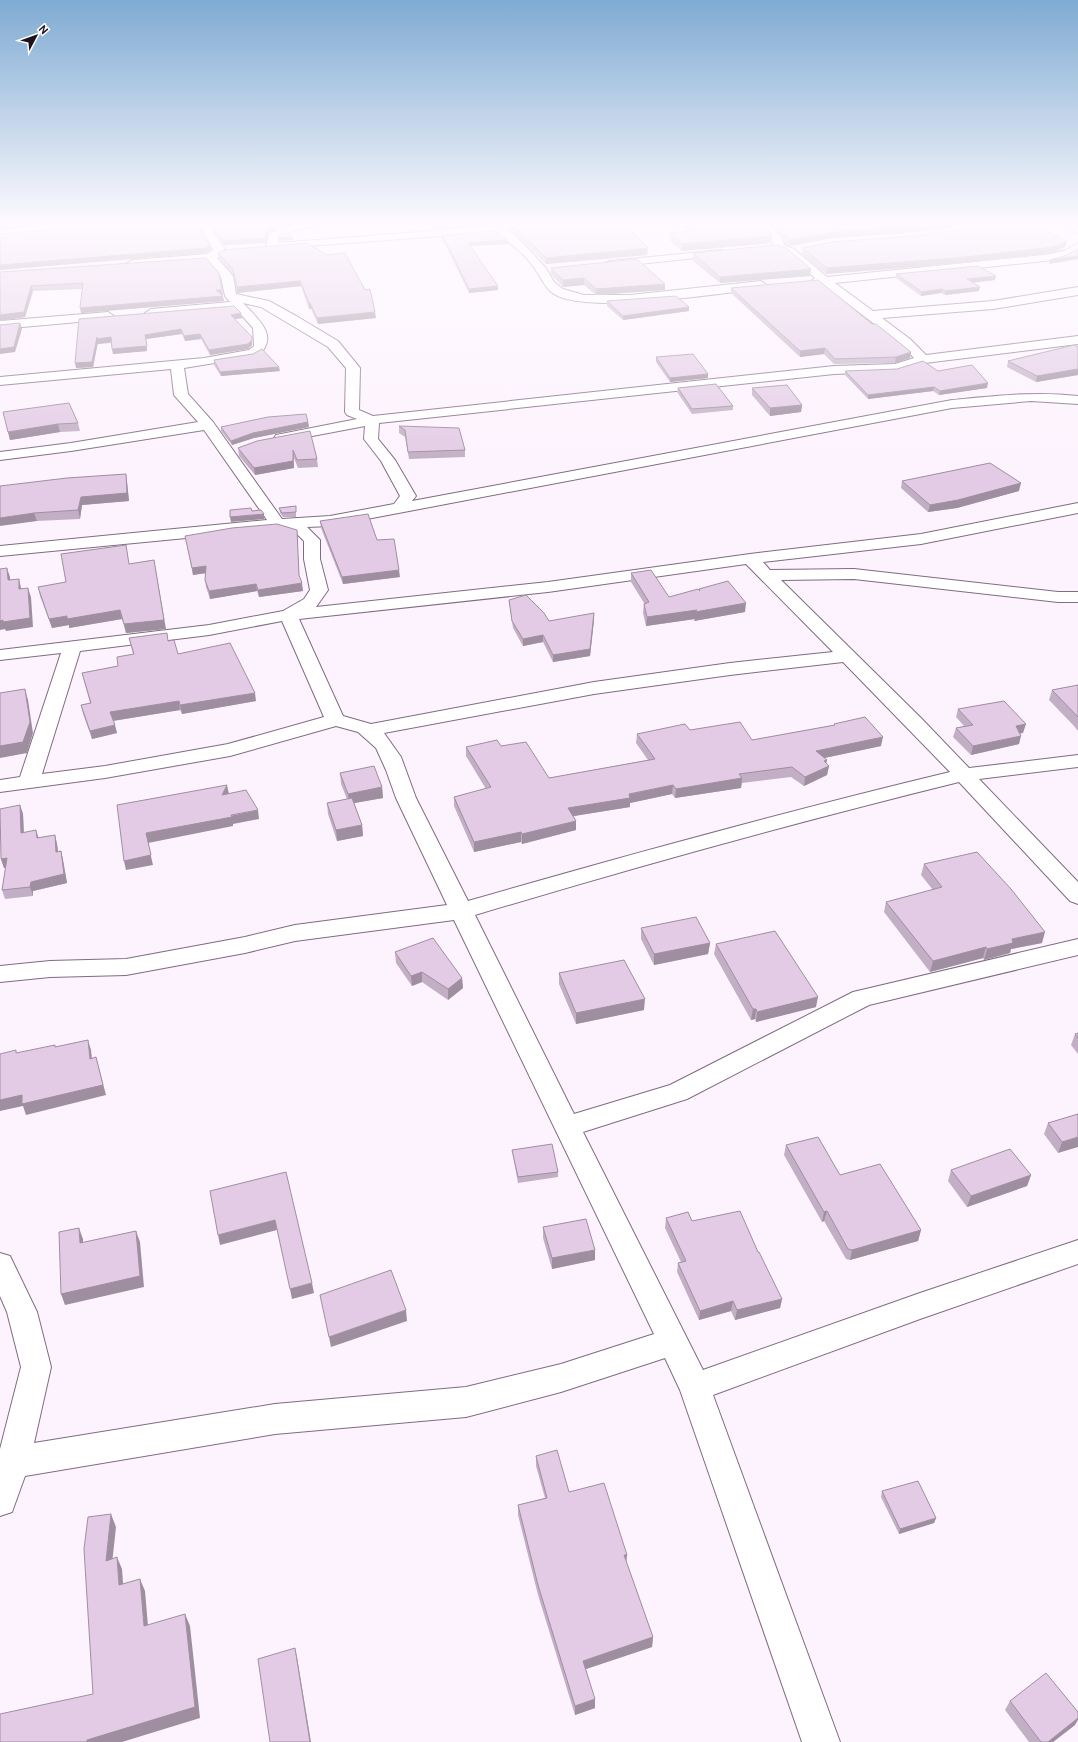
<svg xmlns="http://www.w3.org/2000/svg" width="1078" height="1742" font-family="Cabin,sans-serif">
	<rect width="100%" height="100%" fill="#fdf3fe"/>
	<g fill="none" stroke-linecap="round" stroke-linejoin="round">
		<defs>
			<path id="minor" d="M196,221H206L226,251L217,258L233,276L236,294L269,301L298,317L338,341L360,368L359,410L373,416L834,366L895,364L914,358L902,345L822,284L813,283L811,281L815,278L786,253L772,249L770,247L773,243L772,239L753,221H765L781,236L784,243L783,245L794,249L827,277L1052,254L1066,250L1078,243V251L1074,254L1053,260L835,283L873,311L993,301L1078,287V295L993,309L882,318L910,339L926,355L1078,336V344L925,363L896,372L834,374L379,423L378,439L395,460L416,496L412,501L952,400C994,396 1036,391 1078,396V404L1031,401L952,408L330,526L307,527L320,540V559L328,590L316,607L548,582L750,554L921,534L1078,503V513L921,544L763,562L770,570L854,569L1058,592H1078V602H1058L854,579L781,580L921,718L969,768L1078,755V767L979,779L1078,882V904L1070,901L959,782C797,822 635,867 475,915L574,1114L670,1085L853,992L1078,939V955L869,1005L687,1099L583,1132L703,1370L920,1293L1078,1240V1264L920,1319L713,1395L840,1742H802L680,1390L665,1358L561,1392L466,1417L275,1434L25,1476L12,1512L0,1516V1449L21,1367L7,1312L0,1296V1253L10,1256L37,1312L51,1367L34,1443L275,1404L466,1387L561,1364L654,1334L454,920L295,941L245,953L126,975L50,977L0,982V966L50,961L126,959L245,937L295,925L447,905L396,798L386,770L376,748L358,732L336,726L230,756L105,778L0,792V780L20,777L61,653L0,660V650L209,625L283,611L304,599L310,590L304,559V541L297,534L278,529L0,556V546L267,520L204,430L71,451L0,460V452L71,443L198,422L174,395L171,369L0,385V377L204,358L249,350L254,346L253,328L236,309L151,317L145,313L151,309L230,302L225,296L221,277L207,261L133,266L127,263L133,260L207,254L213,250ZM243,303L261,307L328,347L346,368L345,412L347,415L357,419L276,435L274,438L276,441L281,442L365,426L364,439L381,461L400,496L394,504L330,516L282,519L213,422L188,394L184,368L258,356C280,336 258,319 243,303ZM746,564L833,652L730,663L594,682L371,724L343,716L299,619L548,592ZM282,621L324,717L228,744L105,766L42,774L80,651L209,635ZM843,662L950,772C788,811 628,855 468,901L416,798L401,757L384,733L594,694L730,675Z
				M306,221H324L323,223L293,231L278,238V243L508,225L513,228L507,231L515,235L546,268L554,282L563,289L584,295H630L761,281L767,285L761,289C718,293 586,315 554,294C545,288 543,281 537,272C528,257 509,240 493,232L268,249L266,247L269,234L285,227Z
				M721,250L727,253L725,255L610,267L604,264L610,261Z
				M108,312L114,316L112,319L0,329V321Z"/>
			<path id="tertiary" d="M1057,221H1070L1078,226V233Z"/>
		</defs>
		<use href="#minor" stroke="#816b82" stroke-width="2"/>
		<use href="#tertiary" stroke="#816b82" stroke-width="2"/>
		<use href="#minor" fill="#fff" fill-rule="evenodd"/>
		<use href="#tertiary" fill="#fff" fill-rule="evenodd"/>
	</g>
	<path fill="#c3afc5" d="M208,221H268L275,225V230L268,234L266,243L224,245Z
		M429,221H540L434,229Z
		M676,221H759L772,236L771,243L682,251L669,240V233L688,231Z
		M767,221H1002L909,233L832,238L790,246L785,244L782,235Z
		M514,226L648,248L647,255L546,264L514,233Z
		M441,235L508,240V244L470,246L498,290L469,293L447,248L441,239Z
		M307,243L376,318L318,324L311,309H309L301,286L237,293L234,275L219,258L218,253Z
		M1065,247L1052,253L964,263L826,274L802,254L803,248Z
		M693,253L810,276L720,283L692,260Z
		M551,268L665,290L596,295L584,285L563,287L551,274Z
		M0,272L222,290L223,295H222L224,301L81,313L82,289L33,291L25,317L0,321Z
		M896,274L995,280L972,283L979,291L945,295L941,293L921,296L896,278Z
		M731,288L872,324L911,352L910,358L895,363L834,364L824,354L800,357L731,293Z
		M607,301L689,311L623,320L607,306Z
		M241,313L242,318L235,319L252,345L248,349L210,355L201,339L185,341L182,334L146,339L147,351L113,354L112,343L98,344V342L93,367L76,368L79,319Z
		M1078,347V375L1036,382L1007,367L1008,361Z
		M253,354L280,371L221,376L214,365V360Z
		M656,357L708,378L670,382L656,362Z
		M845,371H938L987,388L939,395L933,391L868,399L845,375Z
		M678,388L733,406V410L692,414L677,392Z
		M752,388L802,405L801,412L770,416L752,395Z
		M3,412L78,423L80,431L60,432L10,440Z
		M308,422L309,427L254,438L232,445L221,431V427Z
		M399,426L465,450V457L409,459L405,437L399,433Z
		M257,441L317,459L318,467L298,468L294,458V468L255,475L239,456L238,448Z
		M902,481L1019,491L957,508L928,512L901,488Z
		M127,482L129,501L82,505L80,519L37,521L0,486Z
		M296,506V517H283L280,513L279,508Z
		M320,521L400,577L343,584L321,528Z
		M185,536H297L299,577L303,591L259,597L257,591L210,599L206,587L205,580V573L193,575Z
		M129,564L166,629L126,633L122,619L69,628V625L52,628L40,596L38,587L66,582Z
		M631,573L669,597L699,590V589L745,612L694,621L695,619L646,626L643,613L644,603L631,582Z
		M509,600L549,621L594,620L590,656L553,662L543,642L523,646L513,628Z
		M129,638L168,641L178,654L256,701L182,714L180,710L113,721L117,733L92,739L83,714L81,705L90,703L82,673L118,666L133,654Z
		M1078,685V731L1074,726L1049,700L1052,690Z
		M958,709L1023,733H1020L1019,744L971,755L953,737L956,728L964,726L956,717Z
		M834,724L881,746L824,758L827,760L826,763L829,766L827,775L804,786L791,777L742,783L741,788L675,798L672,794L630,803V807L573,816L576,821V830L522,844L521,842L474,852L454,806V797L486,789L466,756V747L501,746L549,778L648,760L636,743L637,734L690,730L752,740L834,725Z
		M340,773L382,787L383,798L354,803L362,825L363,836L337,841L328,814L327,803L347,799L341,784Z
		M20,805L23,814L24,832L39,838L55,835L57,844L58,851H61L63,860L67,883L33,891V896L5,899L2,890L6,868H4L1,859Z
		M924,864L1042,943L1011,949L1010,953L984,960L983,958L930,972L884,912L886,902L933,890L921,875Z
		M641,928L710,943L708,954L654,965L641,939Z
		M716,944L816,1007L756,1022L755,1019L751,1020L714,954Z
		M395,952L462,978L463,988L448,1000L422,982L412,986L396,963Z
		M559,973L644,1010L576,1024L559,984Z
		M1078,1033V1054L1071,1045L1075,1034Z
		M1078,1114L1058,1153L1044,1134L1048,1123Z
		M786,1145L840,1175L921,1230L918,1241L850,1260L846,1259L824,1221L822,1222L784,1155Z
		M512,1150L558,1172V1177L518,1183L513,1155Z
		M951,1170L1031,1175L1027,1186L967,1207L948,1181Z
		M666,1218L692,1221L758,1252L782,1299L780,1308L735,1320L731,1311L699,1320L677,1272L678,1263L681,1262L665,1228Z
		M543,1227L595,1250V1260L552,1269L543,1238Z
		M536,1456L569,1492L627,1555L626,1561L653,1637L652,1647L586,1669L595,1708L575,1715L538,1595L518,1515V1505L545,1498L536,1466Z
		M882,1491L936,1518L934,1523L899,1534L881,1497Z
		M1010,1701L1075,1725L1053,1742H1029L1005,1710Z"/>
	<path fill="#9f8ea0" d="M42,221H101L0,230V225Z
		M454,221H540L434,229V223Z
		M948,221H1002L909,233L832,238L790,246L791,240L833,232Z
		M275,225V230L268,234L266,243L224,245L223,241L267,229Z
		M772,236L771,243L682,251V244Z
		M293,237V240L280,241L279,238Z
		M508,240V244L468,246V243Z
		M1067,241L1065,247L1052,253L964,263L826,274L827,268Z
		M210,245L211,250L206,253L0,270V265Z
		M648,248L647,255L546,264V258Z
		M1078,256V259L1049,264L1050,260Z
		M811,269L810,276L720,283V277Z
		M996,276L995,280L966,283L967,279Z
		M584,278V285L563,287V280Z
		M300,281L301,286L237,293V287Z
		M665,284V290L596,295V289Z
		M31,286L33,291L25,317L0,321V315Z
		M498,286V290L469,293V289Z
		M980,287L979,291L945,295V291Z
		M942,289L941,293L921,296L922,292Z
		M216,290H222L223,295H217Z
		M223,296L224,301L81,313L80,308Z
		M309,303H310L311,309H309Z
		M689,307V311L623,320V316Z
		M375,312L376,318L318,324L317,318Z
		M241,313L242,318L231,320V315Z
		M20,323L22,329L15,352L0,354V349Z
		M181,329L182,334L146,339L147,351L113,354L112,349L145,335Z
		M200,334L201,339L185,341L184,336Z
		M97,337L98,342L93,367L76,368L75,363Z
		M111,337L112,342L98,344L97,339Z
		M252,337V345L248,349L210,355L209,350Z
		M825,348L824,354L800,357V351Z
		M911,352L910,358L895,363L896,357Z
		M279,367L280,371L221,376L220,372Z
		M1078,369V375L1036,382L1037,376Z
		M708,374V378L670,382V378Z
		M988,383L987,388L939,395L940,391Z
		M934,387L933,391L868,399V395Z
		M802,405L801,412L770,416V408Z
		M308,422L309,427L254,438L232,445L231,441L253,433Z
		M58,424L60,432L10,440L8,432Z
		M293,450L294,468L255,475L254,468Z
		M126,474L127,482L129,501L82,505L80,519L78,510L81,497Z
		M1021,483L1019,491L957,508L928,512L930,505Z
		M34,513L37,521L0,526V518Z
		M264,514V519L231,522L230,517Z
		M297,530V536L299,583V575Z
		M154,560L166,629L126,633L124,624Z
		M206,566L207,573L193,575L192,568Z
		M7,568L10,577V589L8,580Z
		M399,570L400,577L343,584L342,577Z
		M19,579L21,588L22,599L19,589Z
		M302,583L303,591L259,597L258,590Z
		M256,584L257,591L210,599L209,591Z
		M28,588L31,597L33,627L6,631L5,629L0,630V621Z
		M746,603L745,612L694,621L695,619L646,626L647,617Z
		M120,610L122,619L69,628V625L52,628L49,619L67,616Z
		M594,613V620L590,656L553,662V655Z
		M543,635V642L523,646V639Z
		M25,689L28,700L33,733L27,753L0,758V746Z
		M255,693L256,701L182,714L180,705Z
		M179,701L180,710L112,721L110,712Z
		M1026,724L1023,733L1013,735L1016,726Z
		M115,725L117,733L92,739L90,731Z
		M1021,736L1019,744L971,755L973,746Z
		M883,737L881,746L815,760L816,751Z
		M827,760L825,768L829,766L827,775L804,786L805,777L824,761Z
		M742,778L741,788L675,798L676,789Z
		M227,785L229,794L222,795Z
		M673,785L672,794L630,803V807L568,817V808Z
		M382,787L383,798L349,804L348,794Z
		M20,805L23,814L24,842L21,833Z
		M258,810L259,819L233,824V826L148,843L153,865L126,870L124,861L146,833Z
		M576,821V830L522,844V834Z
		M362,825L363,836L337,841L336,830Z
		M36,830L39,839L37,838Z
		M521,832V842L474,852V842Z
		M55,835L57,844L59,861L56,852Z
		M61,851L63,860L67,883L33,891V896L30,887L31,882Z
		M7,858L10,867L4,868L1,859Z
		M1045,932L1042,943L1011,949L1010,953L984,960L987,949L1012,939Z
		M710,943L708,954L654,965V954Z
		M986,947L983,958L930,972L933,961Z
		M422,972V982L412,986L411,976Z
		M462,978L463,988L448,1000V989Z
		M818,997L816,1007L756,1022L757,1012Z
		M645,999L644,1010L576,1024V1013Z
		M753,1009H756L755,1019L751,1020Z
		M88,1040L91,1050L93,1069L90,1059Z
		M96,1057L106,1095L26,1115L23,1106L0,1111V1100Z
		M1078,1137V1147L1058,1153L1062,1142Z
		M1031,1175L1027,1186L967,1207L971,1196Z
		M827,1211L824,1221L822,1222L824,1212Z
		M275,1220L277,1230L220,1245L218,1235Z
		M79,1228L83,1239V1254L80,1243Z
		M921,1230L918,1241L850,1260L852,1250Z
		M136,1231L140,1242L144,1287L65,1305L61,1294Z
		M595,1250V1260L552,1269V1258Z
		M312,1283L314,1293L292,1299L290,1289Z
		M782,1299L780,1308L735,1320L737,1310Z
		M733,1301L731,1311L699,1320L700,1311Z
		M406,1310L407,1321L331,1347L329,1337Z
		M111,1514L116,1527L111,1573L106,1561Z
		M936,1518L934,1523L899,1534L900,1529Z
		M624,1555H627L626,1564Z
		M117,1557L122,1569L124,1597L119,1585Z
		M140,1579L145,1591L149,1638L144,1626Z
		M185,1614L190,1626L200,1718L122,1742H87V1740Z
		M653,1637L652,1647L583,1670V1661Z
		M295,1648L297,1657L311,1742H310Z
		M595,1699V1708L575,1715V1706Z
		M1078,1718V1720L1075,1725L1053,1742H1048Z"/>
	<path fill="#e3cbe5" stroke="#9f8ea0" d="M0,221H42L0,225Z
		M158,221H196L210,245L206,248L0,265V234Z
		M210,221H268L275,225L267,229L265,238L223,241Z
		M433,221H454L434,223Z
		M577,221H622L648,248L546,258L514,226Z
		M684,221H759L771,233L772,236L682,244L669,233L695,231Z
		M775,221H948L910,226L833,232L791,240L786,237L783,228Z
		M1028,222L1067,241L1053,247L965,257L827,268L803,248L833,242L910,236Z
		M494,231L508,240L468,243L498,286L469,289L447,244L441,235Z
		M286,232L293,237L279,238V235Z
		M307,243L327,255L345,253L365,290L370,289L375,312L317,318L310,303H309L300,281L237,287L233,269L218,253L223,250Z
		M777,245L786,248L811,269L720,277L693,253Z
		M1078,249V256L1050,260L1065,256Z
		M206,258L219,273L222,290H216L223,296L80,308L83,283L31,286L24,312L0,315V272Z
		M637,259L665,284L596,289L584,278L563,280L551,268Z
		M978,266L996,276L967,279L980,287L945,291L942,289L922,292L896,274Z
		M818,280L872,324H876L911,352L896,357L835,359L825,348L800,351L731,288Z
		M676,296L689,307L623,316L607,301Z
		M234,306L241,313L231,315L252,337V340L248,344L209,350L200,334L184,336L181,329L145,335L147,346L112,349L111,337L97,339V337L92,362L75,363L79,319Z
		M20,323L14,347L0,349V325Z
		M1074,345L1078,347V369L1037,376L1008,361Z
		M262,349L279,367L220,372L214,360L253,354Z
		M693,354L708,374L670,378L656,357Z
		M923,361L938,371L972,365L988,383L940,391L934,387L868,395L845,371L897,369Z
		M716,384L733,406L692,409L678,388Z
		M787,385L802,405L770,408L752,388Z
		M69,403L78,423L58,424L8,432L3,412Z
		M306,414L308,422L253,433L231,441L221,427L268,417Z
		M399,426L459,428L465,450L408,452L405,430Z
		M310,431L317,459L297,460L293,450V461L254,468L238,448L257,441Z
		M990,463L1021,483L958,500L930,505L902,481Z
		M126,474L127,493L81,497L78,510L34,513L0,518V486L67,478Z
		M296,506V512L282,513L279,508Z
		M251,508L252,511L261,510L264,514L230,517V510Z
		M368,514L377,540L394,539L399,570L342,577L320,521Z
		M277,524L297,530L299,575L302,583L258,590L256,584L209,591L205,580L206,566L192,568L185,536L232,528Z
		M126,545L129,564L154,560L164,620L124,624L120,610L67,619V616L49,619L38,587L66,582L61,554Z
		M7,568L8,580L19,579V589L28,588L30,618L3,622V620L0,621V569Z
		M651,570L669,597L698,589L700,591L699,589L728,581L746,603L695,612L697,610L647,617L644,604L649,602L631,573Z
		M526,595L544,613L549,621L594,613L590,649L553,655L543,635L523,639L512,621L509,600Z
		M167,633L168,641L174,640L178,654L230,643L255,693L180,705L179,701L110,712L115,725L90,731L81,705L91,703L82,673L118,666L117,657L134,654L129,638Z
		M1078,685V717L1052,690Z
		M25,689L30,722L23,742L0,746V693Z
		M1004,701L1026,724L1016,726L1021,736L973,746L956,728L973,725L958,709Z
		M865,717L883,737L816,751L827,760L824,761L829,766L805,777L792,767L739,774L742,778L676,789L673,785L629,794L630,798L568,808L576,821L522,834L521,832L474,842L454,797L491,787L466,747L497,740L501,746L526,742L549,778L655,759L637,734L685,724L690,730L740,722L752,740L835,725L834,724Z
		M374,766L382,787L348,794L340,773Z
		M227,785L222,795L246,790L258,810L231,815L232,817L146,833L151,855L124,861L117,805Z
		M352,798L362,825L336,830L327,803Z
		M20,805L21,833L36,830L37,838L55,835L56,852L61,851L64,874L31,882L30,887L2,890L7,858L1,859L0,809Z
		M977,852L1011,889L1045,932L1012,939L1013,943L987,949L986,947L933,961L886,902L942,887L924,864Z
		M696,917L710,943L654,954L641,928Z
		M775,931L818,997L757,1012L756,1009H753L716,944Z
		M433,938L462,978L448,989L422,972L411,976L395,952Z
		M624,960L645,999L576,1013L559,973Z
		M1078,1033V1038L1075,1034Z
		M88,1040L90,1059L96,1057L103,1085L22,1104V1095L0,1100V1054L16,1050V1053L55,1045V1047Z
		M1078,1114V1137L1062,1142L1048,1123Z
		M818,1137L840,1175L880,1164L921,1230L852,1250L848,1249L827,1211L824,1212L786,1145Z
		M552,1144L558,1172L518,1177L512,1150Z
		M1010,1149L1031,1175L971,1196L951,1170Z
		M286,1172L312,1283L290,1289L275,1220L218,1235L210,1191Z
		M740,1211L758,1252H759L782,1299L737,1310L733,1301L700,1311L678,1263L686,1261L666,1218L688,1212L692,1221Z
		M586,1219L595,1250L552,1258L543,1227Z
		M79,1228L80,1243L136,1231L140,1276L61,1294L59,1232Z
		M391,1270L406,1310L329,1337L320,1295Z
		M557,1450L569,1492L604,1483L627,1555H624L653,1637L583,1661L595,1699L575,1706L538,1585L518,1505L547,1498L536,1456Z
		M918,1481L936,1518L900,1529L882,1491Z
		M111,1514L106,1561L117,1557L119,1585L140,1579L144,1626L185,1614L195,1707L87,1740V1742H0V1714L93,1694L84,1549L88,1517Z
		M295,1648L310,1742H270L258,1659Z
		M1046,1673L1078,1712V1718L1048,1742H1041L1010,1701Z"/>
	<linearGradient id="sky" x2="0" y2="1"><stop stop-color="#7fabd2"/><stop offset="0.48" stop-color="#fefaff"/><stop offset="1" stop-color="#fefaff" stop-opacity="0"/></linearGradient>
	<rect width="1078" height="465" fill="url(#sky)"/>
	<g transform="translate(36 36) rotate(49)" stroke="#ffffff" stroke-width="3" paint-order="stroke">
	<path d="M0-3L7 15L0 10L-7 15Z" fill="#1c131c"/>
	<text y="-6" font-size="11" font-weight="bold" text-anchor="middle" fill="#1c131c">N</text>
	</g>
</svg>
